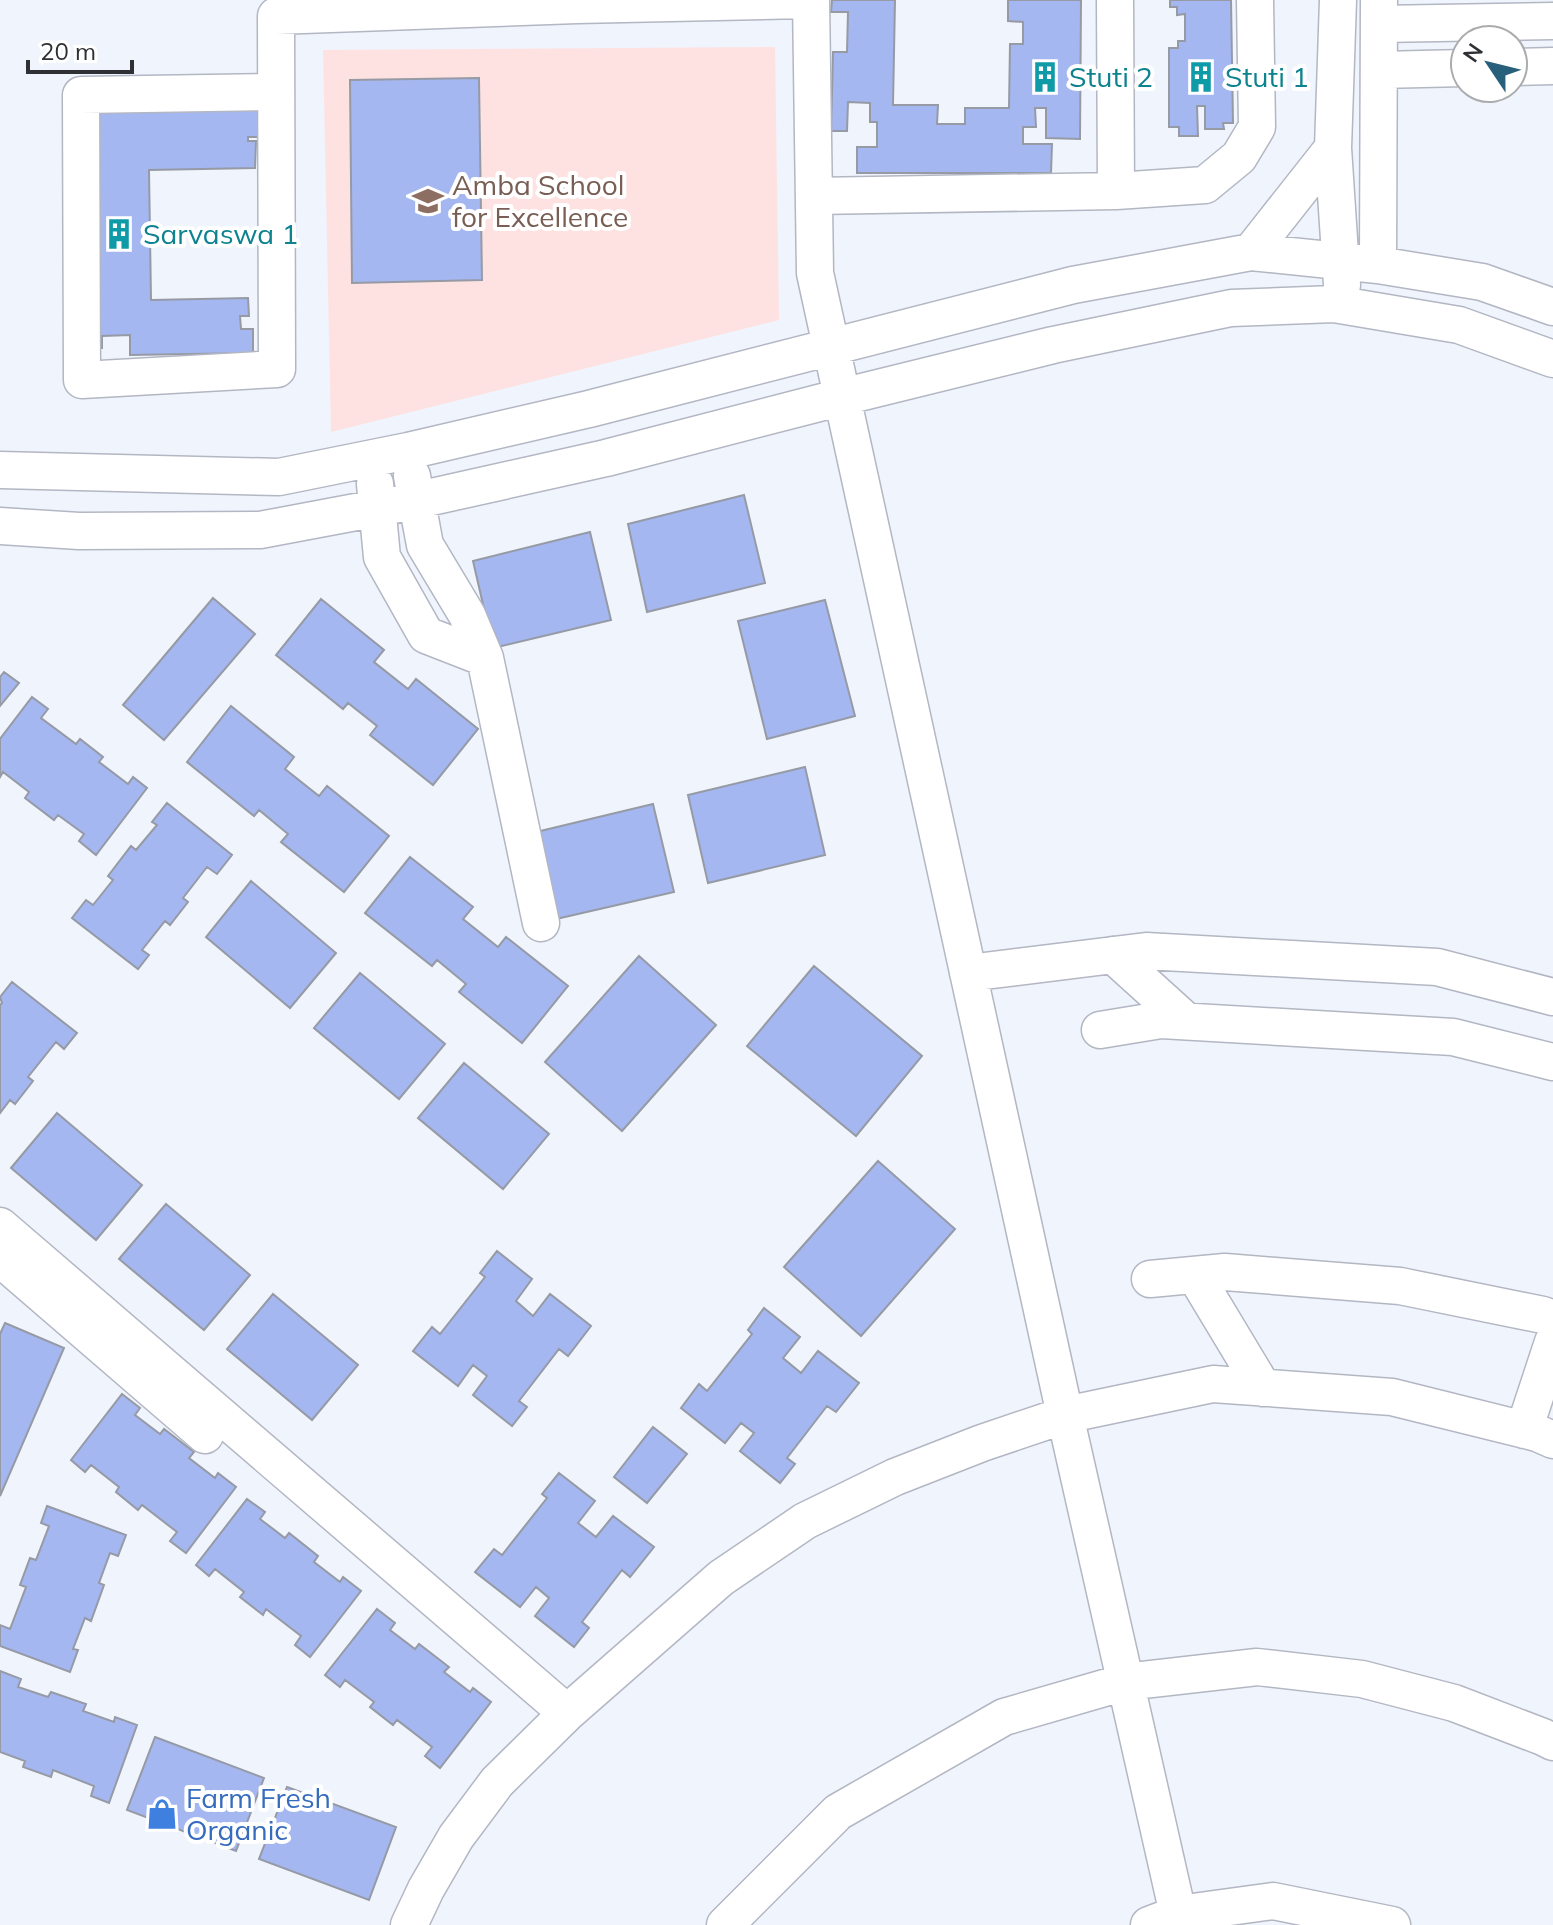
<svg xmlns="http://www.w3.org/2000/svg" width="1553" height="1925" font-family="Mulish,sans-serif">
	<rect width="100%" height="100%" fill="#f0f4fd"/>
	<path fill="#fee2e2" d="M775,47L779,320L331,432L323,50Z"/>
	<path fill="#a4b7f0" stroke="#969aa5" stroke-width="2" d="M832,0H895L893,105H938L937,124H965V108H1009L1010,44H1023V22L1008,21V0H1081L1080,139L1046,138V108H1035L1036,127H1023V144H1052L1051,173H857V147H877V122H870V103L848,102L847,131H831L833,52H847L848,12H831Z
		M1170,0H1231L1233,123H1223L1224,129H1205V106H1197L1198,136H1179V127H1169V48H1178V41H1185V14L1177,15V7H1170Z
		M479,78L482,280L352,283L350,80Z
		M262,103V137H248V141H256L255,168L149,170L151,300L248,298L249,316H240L241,329H253V353L130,355V335L102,336V348H88L86,105Z
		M744,495L765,583L647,612L628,524Z
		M590,532L611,620L493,648L473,561Z
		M213,598L255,634L164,740L123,705Z
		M321,599L384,650L374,662L408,689L416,679L478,729L433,785L370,735L377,726L348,703L343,709L276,655Z
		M825,600L855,716L767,739L738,621Z
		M4,672L19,683L0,706V677Z
		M32,697L48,709L41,718L76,744L80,739L103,757L99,762L128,784L133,777L147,788L96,855L79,841L84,834L58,815L54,820L25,798L29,792L3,772L0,777V739Z
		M231,706L294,757L285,769L319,796L327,786L389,836L344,892L281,842L288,834L259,810L254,816L187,762Z
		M805,767L825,855L708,883L688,795Z
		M167,803L232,855L217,874L207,867L183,898L188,902L170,925L165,921L142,950L149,955L138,969L72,918L86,900L93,905L113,880L108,876L131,846L136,850L157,825L152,822Z
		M653,804L674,892L556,919L536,832Z
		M410,857L473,907L463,919L498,947L506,937L568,986L522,1043L459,992L466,984L437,960L432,966L365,913Z
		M251,881L336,953L290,1008L206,937Z
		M639,956L716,1025L622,1131L545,1062Z
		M814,966L922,1056L856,1136L747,1046Z
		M360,973L445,1044L399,1099L314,1028Z
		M12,982L77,1033L64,1049L56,1042L28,1077L33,1081L15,1104L10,1100L0,1113V1005L2,1003L0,997Z
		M464,1063L549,1134L503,1189L418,1118Z
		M57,1113L142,1185L96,1240L11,1168Z
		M878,1161L955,1229L861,1336L784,1267Z
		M166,1204L250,1275L204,1330L119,1259Z
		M497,1251L532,1279L516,1301L533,1316L550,1294L591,1326L568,1356L559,1349L519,1401L527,1407L512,1426L473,1395L487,1376L473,1365L458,1386L413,1351L432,1327L440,1334L485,1277L480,1273Z
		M273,1294L358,1365L312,1420L227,1349Z
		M764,1308L800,1337L783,1358L801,1373L818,1351L859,1383L836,1412L827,1406L787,1458L795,1464L780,1483L740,1451L754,1433L741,1423L725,1443L681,1408L699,1384L707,1391L752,1334L748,1330Z
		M5,1323L64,1348L0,1496V1334Z
		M122,1394L140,1408L135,1415L160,1434L164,1429L194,1452L189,1458L215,1478L218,1473L236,1487L186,1553L170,1541L177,1532L142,1505L138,1510L116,1492L119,1487L91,1465L85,1472L71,1460Z
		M653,1427L687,1454L647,1503L614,1477Z
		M559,1473L595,1501L578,1523L596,1537L613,1516L654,1547L630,1577L622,1570L582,1622L589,1628L574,1647L535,1616L549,1598L536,1587L520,1607L475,1572L494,1549L502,1555L547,1498L542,1494Z
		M247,1499L265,1512L260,1519L285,1538L289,1533L318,1556L314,1562L340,1582L343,1577L361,1591L310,1657L295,1645L301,1636L266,1609L263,1615L240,1597L244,1592L215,1569L209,1576L196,1565Z
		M47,1506L126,1535L118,1556L110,1553L99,1583L104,1585L91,1621L85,1618L73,1649L78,1650L70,1672L0,1646V1625L10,1629L26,1587L20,1585L30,1558L36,1560L49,1526L41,1523Z
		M377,1609L395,1623L390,1630L415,1649L419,1644L449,1667L444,1672L470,1692L473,1688L491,1702L440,1768L425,1756L432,1747L397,1720L393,1725L370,1707L374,1702L345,1680L340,1687L325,1675Z
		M0,1671L21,1679L18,1687L48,1697L51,1692L86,1704L83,1711L114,1722L115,1717L137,1725L109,1803L91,1796L94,1786L53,1770L51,1777L23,1767L25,1761L0,1752Z
		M155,1737L264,1778L236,1851L127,1810Z
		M287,1787L396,1827L369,1900L259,1859Z"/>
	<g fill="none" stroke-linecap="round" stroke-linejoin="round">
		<defs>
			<path id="minor" d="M811,0L815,273L1065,1415L1178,1914
				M577,5L805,0
				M1379,24L1553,21
				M1513,67L1553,66
				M1379,70L1465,68
				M276,92L81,95L82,380L277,369L276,16L577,5V0
				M1333,148L1342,285
				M1116,191L1205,185L1239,157L1257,127L1255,0
				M814,196L1116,191L1115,0
				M1251,252L1333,148L1338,0
				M1378,265L1379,0
				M0,470L279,477L408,451L589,409L1073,285L1251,252L1378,265L1482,282L1553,307
				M412,476L425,545L467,615L485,658L541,923
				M375,484L382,557L426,635L485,658
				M0,526L79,531L260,530L409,502L606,458L842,397L1053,345L1231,308L1334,304L1459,325L1553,359
				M1113,955L1186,1021
				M968,973L1146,951L1437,967L1553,997
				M1100,1030L1161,1020L1453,1037L1553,1062
				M0,1226L567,1713
				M1,1259L205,1435
				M1195,1275L1263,1388
				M1150,1279L1225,1272L1400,1286L1543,1315L1553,1319
				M1524,1430L1553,1342
				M409,1925L426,1889L456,1837L497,1782L567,1713L721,1578L805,1521L895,1477L982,1443L1065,1415L1213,1384L1392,1397L1537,1433L1553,1440
				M725,1925L838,1812L1004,1717L1125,1682L1257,1667L1362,1679L1454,1703L1543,1737L1553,1742
				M1149,1925L1178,1914L1273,1901L1392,1925"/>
		</defs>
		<use href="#minor" stroke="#b3b7c3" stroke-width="39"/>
		<use href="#minor" stroke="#fff" stroke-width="36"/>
	</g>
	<defs>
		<symbol id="building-bare" viewBox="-9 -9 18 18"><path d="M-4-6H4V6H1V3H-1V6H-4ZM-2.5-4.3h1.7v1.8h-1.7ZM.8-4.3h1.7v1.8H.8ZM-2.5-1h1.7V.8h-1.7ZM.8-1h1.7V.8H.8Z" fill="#0f9aa8" stroke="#fff" stroke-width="2.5" paint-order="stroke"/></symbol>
		<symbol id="school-bare" viewBox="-9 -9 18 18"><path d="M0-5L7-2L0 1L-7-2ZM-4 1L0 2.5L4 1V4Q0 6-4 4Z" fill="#8d6e63" stroke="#fff" stroke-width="2.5" paint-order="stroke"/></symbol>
		<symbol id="shop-bare" viewBox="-9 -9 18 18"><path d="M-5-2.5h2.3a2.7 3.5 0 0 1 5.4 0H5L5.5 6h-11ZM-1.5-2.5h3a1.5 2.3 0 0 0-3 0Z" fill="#3f7fe0" stroke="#fff" stroke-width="2.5" paint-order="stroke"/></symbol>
	</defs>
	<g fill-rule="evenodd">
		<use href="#building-bare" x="1023" y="55" width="44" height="44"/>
		<use href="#building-bare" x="1179" y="55" width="44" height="44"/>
		<use href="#school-bare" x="406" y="179" width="44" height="44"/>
		<use href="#building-bare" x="97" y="212" width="44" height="44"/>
		<use href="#shop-bare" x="140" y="1792" width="44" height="44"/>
	</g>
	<g text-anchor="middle" stroke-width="8" stroke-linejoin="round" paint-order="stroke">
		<g font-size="28" fill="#0d838f" stroke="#fff" text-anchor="start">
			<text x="1069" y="87">Stuti 2</text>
			<text x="1225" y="87">Stuti 1</text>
			<text x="143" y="244">Sarvaswa 1</text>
		</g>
		<g font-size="28" fill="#785e54" stroke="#fff" text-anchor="start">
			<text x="452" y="195">Amba School<tspan x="452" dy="32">for Excellence</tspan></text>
		</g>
		<g font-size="28" fill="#366cbe" stroke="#fff" text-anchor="start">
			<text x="186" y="1808">Farm Fresh<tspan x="186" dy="32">Organic</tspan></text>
		</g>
	</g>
	<g transform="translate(1489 64) rotate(305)"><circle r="38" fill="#ffffff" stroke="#abacae" stroke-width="2"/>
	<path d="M0-6L14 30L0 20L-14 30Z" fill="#285f7a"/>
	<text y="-12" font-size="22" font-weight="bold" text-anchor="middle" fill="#2e3034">N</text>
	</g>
	<path d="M28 60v12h104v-12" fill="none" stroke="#2e3034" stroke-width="4"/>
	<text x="40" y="60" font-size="24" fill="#2e3034" stroke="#ffffff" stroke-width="6" paint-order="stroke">20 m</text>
</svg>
